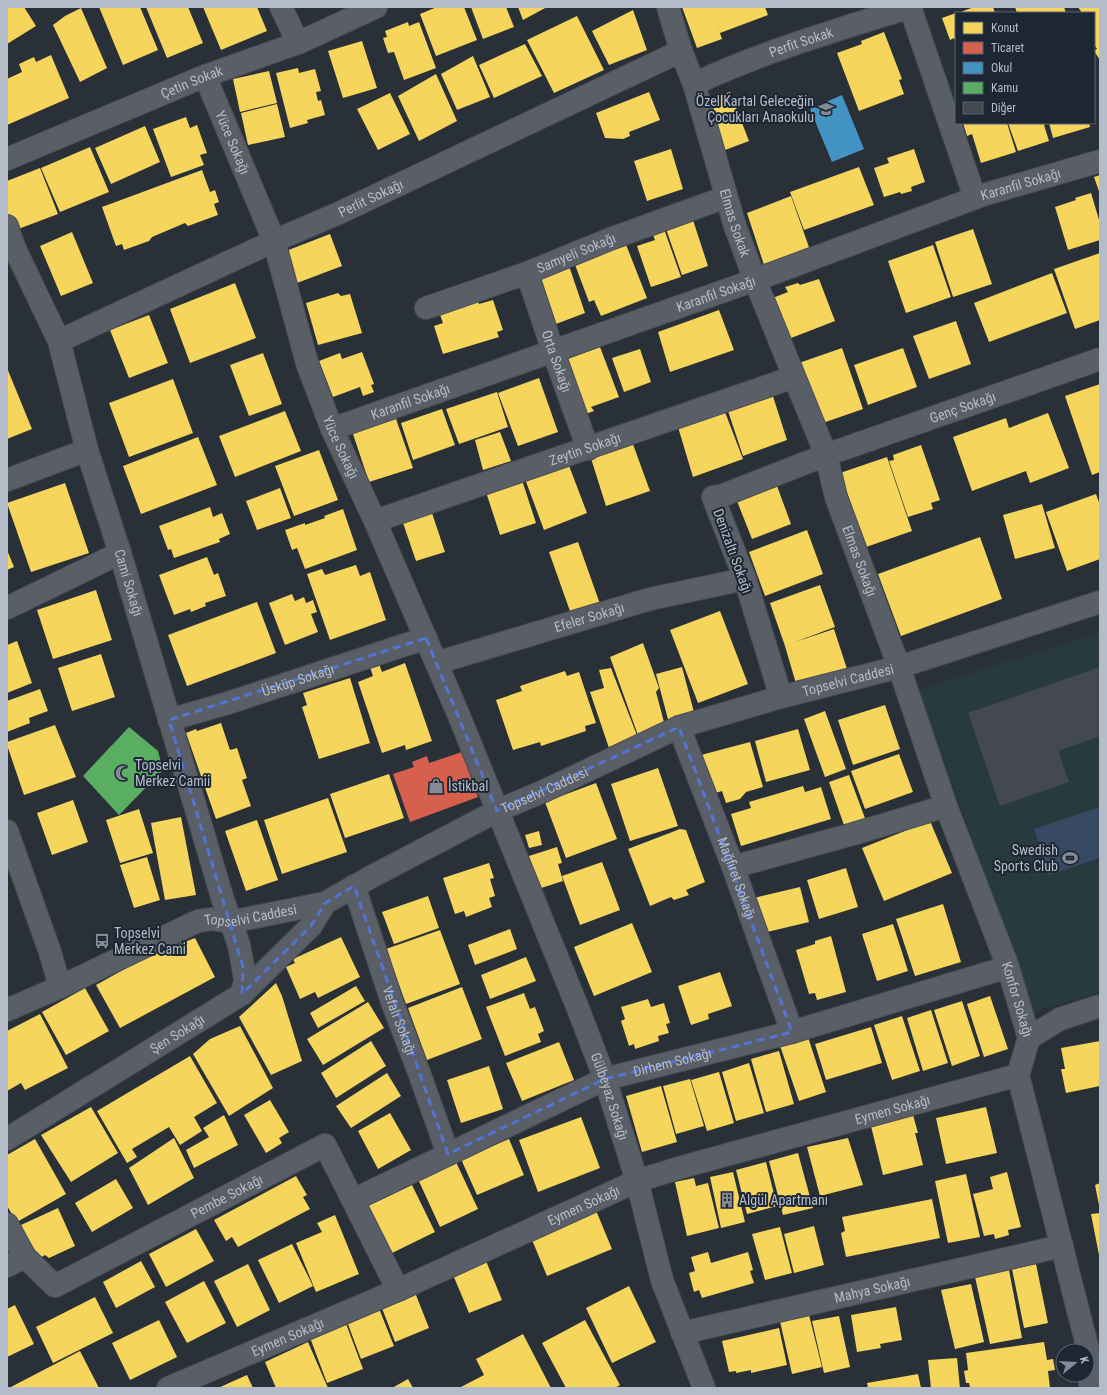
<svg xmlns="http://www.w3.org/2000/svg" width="1107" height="1395" font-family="'Roboto Condensed',sans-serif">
	<rect width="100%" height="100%" fill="#2a3038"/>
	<path fill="#273a3e" d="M1100,632V992L1034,1012L919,690Z"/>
	<path fill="#384963" d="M1100,807V858L1049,875L1034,829Z"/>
	<path fill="#f6d55c" d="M7,7H24L36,26L7,44Z
		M99,7H140L158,50L123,65Z
		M146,7H188L203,43L167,58Z
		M203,7H257L267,31L221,50Z
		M437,7H464L477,40L436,56L420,14Z
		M471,7H506L514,27L483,39Z
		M518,7H547L523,20Z
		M682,7H765L768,15L720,33L713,13L722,39L697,48Z
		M974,7H993L995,13H958Z
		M1015,7H1064L1066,13H1017Z
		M1078,7H1100V60L1094,51L1097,49L1094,44V13H1082Z
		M81,8L107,68L80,82L53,25L65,16Z
		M633,10L647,50L609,65L592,31Z
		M956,13V43L954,38L950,40L942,18Z
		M577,16L604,70L554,93L527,40Z
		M408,22L409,26L419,22L436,68L404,80L394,52L388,53L383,38L387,37L385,31Z
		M884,32L902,79L899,80L904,94L859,111L837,53L862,44L861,41Z
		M362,41L377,88L343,98L328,51Z
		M525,44L542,76L494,98L479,65Z
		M51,55L69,98L7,125V79L22,72L19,64L34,57L36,62Z
		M473,56L490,97L457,110L441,74Z
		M298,68L299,73L315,69L321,91L316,92L318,101L321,100L325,115L307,120L308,123L290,128L276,73Z
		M269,71L277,103L240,112L233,79Z
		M436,74L457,121L419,141L398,96Z
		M649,92L660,120L629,132L630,136L623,139L605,138L596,113Z
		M730,92L749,141L725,150L710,109L713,98Z
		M390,93L410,134L378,150L357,109Z
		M277,104L285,137L248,145L241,113Z
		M186,117L190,128L197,125L207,153L200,155L204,165L171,177L153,129Z
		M963,123H1007L1016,152L981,163L972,134L967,136Z
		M1008,123H1048L1044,125L1049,141L1018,151Z
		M1049,123H1089L1090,127L1053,138Z
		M145,126L160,162L111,184L95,148Z
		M90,147L109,192L60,212L41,168Z
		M671,149L683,189L647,201L634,161Z
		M914,149L925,182L911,187L912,191L901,194L900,192L884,197L874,168L889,163L887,158Z
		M859,167L874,205L804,230L790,192Z
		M40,168L58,214L13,231L7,218V181Z
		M202,170L210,192L215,190L219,202L214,204L218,215L188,226L185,223L152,237L149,241L124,250L122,244L116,246L102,207Z
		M1100,175V194L1094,177Z
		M1091,193L1100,223V240L1068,250L1055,207L1076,200L1075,198Z
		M791,196L810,250L764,265L747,213Z
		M692,217L708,266L682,275L665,226Z
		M663,226L681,277L651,287L637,246L655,240L651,230Z
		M973,229L992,284L953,297L935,242Z
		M72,232L93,283L61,296L40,246Z
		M330,234L342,266L297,283L286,251Z
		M625,242L647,298L601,316L594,300L589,302L574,262Z
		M933,245L951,297L906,313L888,261Z
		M1100,253V320L1075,329L1054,269Z
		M567,260L585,313L548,327L530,273Z
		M1052,273L1067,313L989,342L974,303Z
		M819,279L835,321L786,340L770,299L788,292L785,287L798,283L800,285Z
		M235,283L256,338L190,363L170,309Z
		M338,293L341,296L350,294L362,333L318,345L306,303Z
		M477,300L479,304L493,300L503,330L497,332L499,337L443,354L434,326L443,323L439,312Z
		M719,310L734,350L670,372L658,332Z
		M149,315L168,363L129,378L110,330Z
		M956,321L971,364L929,379L913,336Z
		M600,347L619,397L591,407L594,411L577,417L557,363Z
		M842,348L863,409L817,425L796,364Z
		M903,348L917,387L868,405L854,365Z
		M640,349L651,382L624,392L612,358Z
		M362,352L374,384L371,385L374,392L363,396L360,387L333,397L319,361L340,353L342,359Z
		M263,353L282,404L249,416L230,365Z
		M7,368L32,429L7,439Z
		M539,378L558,432L518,446L498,393Z
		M173,379L193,433L129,457L109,403Z
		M1100,384V472L1092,475L1065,396Z
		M770,387L787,440L743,456L725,402Z
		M497,392L508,427L459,444L446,409Z
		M442,409L455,445L413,460L401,423Z
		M285,411L301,451L235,477L219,436Z
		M725,412L743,459L693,477L678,427Z
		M1048,413L1069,468L1030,483L1026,471L972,491L953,437L1006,418L1009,428Z
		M395,416L413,468L369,482L352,431Z
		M500,432L511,461L483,470L475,440Z
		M630,436L650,491L606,506L589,452Z
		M198,437L217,485L141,514L123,466Z
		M921,445L940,500L931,503L933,509L908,517L889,461L894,460L893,455Z
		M319,450L338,500L294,516L275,466Z
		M887,457L912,531L866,547L840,473Z
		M568,463L587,513L544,530L525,479Z
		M521,477L536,523L500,535L485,489Z
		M65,483L89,553L31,572L7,503Z
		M777,486L791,524L752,539L737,501Z
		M280,488L291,518L257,530L246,501Z
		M1096,494L1100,505V559L1067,571L1046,512Z
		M1042,504L1055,548L1015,559L1003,515Z
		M210,507L213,517L222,513L230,534L219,539L220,542L174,558L171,549L168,550L159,526Z
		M343,509L357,550L305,569L297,548L292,550L285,530L305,523V525L325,518L324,516Z
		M431,510L445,552L416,561L402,520Z
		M807,530L823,574L765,596L749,552Z
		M980,537L1002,599L901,636L878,574Z
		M578,542L600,604L571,614L549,552Z
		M7,550L14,567L7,570Z
		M207,557L214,575L218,573L226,596L205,603L206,606L191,612L190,609L174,615L159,575Z
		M356,565L360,576L370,572L386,620L330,640L307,574L322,569L325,575Z
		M820,585L835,627L795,642L834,629L847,669L797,687L785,646L770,603Z
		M96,590L112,640L53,659L37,610Z
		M292,594L295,601L304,597L306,603L313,600L317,612L311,614L318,632L285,645L269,603Z
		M257,602L276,653L187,686L168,635Z
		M720,611L748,684L698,703L670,630Z
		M17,641L32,683L7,693V645Z
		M643,643L659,688L656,692L665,726L639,738L610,657Z
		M101,654L115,697L72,711L58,668Z
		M405,663L432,741L406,750L405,745L382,753L358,682L373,676L370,667L379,664L382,672Z
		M682,667L695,716L669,723L656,674Z
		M611,668L638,738L609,748L590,692L604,688L599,670Z
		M565,671L567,676L579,672L596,723L585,726L586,731L541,746L540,742L513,750L496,700L522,691L520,686Z
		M350,678L370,743L319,759L302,707L307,705L303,693Z
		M40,689L48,711L29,718L30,723L7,732V701Z
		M885,705L900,749L853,765L838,720Z
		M825,711L846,769L825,777L804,719Z
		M221,723L230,750L237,748L247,778L242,780L251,806L216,819L186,733L196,729L197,731Z
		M55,725L76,777L24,795L7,745V742Z
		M798,729L810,770L766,782L755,741Z
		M750,742L763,787L746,792L740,799L726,803L722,791L712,794L701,755Z
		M899,754L913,792L865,809L851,771Z
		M658,768L678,826L630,841L611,784Z
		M389,774L404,818L345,838L330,794Z
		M849,775L866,821L845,828L829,782Z
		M596,783L617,839L566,858L545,802Z
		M803,786L805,792L821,787L831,819L741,846L731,814L751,808L749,802Z
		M328,798L347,852L282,874L264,820Z
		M73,800L88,842L52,855L37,813Z
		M139,809L153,853L120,863L106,820Z
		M181,817L196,895L165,900L151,823Z
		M257,820L278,880L246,891L225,831Z
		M930,821L952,873L884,901L862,848Z
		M680,829L686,830L705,882L686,890L689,895L674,900L671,897L650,906L628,849Z
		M539,831L542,845L529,848L525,835Z
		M557,847L562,863L558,864L563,881L538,889L529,856Z
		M147,857L160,900L134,908L120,865Z
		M602,862L620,910L580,925L562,876Z
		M489,863L494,878L490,879L495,896L489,898L492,907L466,917L464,911L455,914L443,878Z
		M846,868L858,907L819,919L807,880Z
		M800,887L809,922L763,933L754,898Z
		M428,896L439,928L394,944L382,912Z
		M943,904L961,962L915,976L896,919Z
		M632,923L652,972L594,996L574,947Z
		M893,924L908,971L877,981L862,934Z
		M510,929L517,949L475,965L468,945Z
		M440,930L460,984L406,1004L386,949Z
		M831,936L846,992L817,1000L815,993L809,994L796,950L815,944V941Z
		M341,937L360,977L318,998L315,992L300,999L286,967L295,963L293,959Z
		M195,938L215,977L120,1028L96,985L148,956Z
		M526,957L536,981L490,999L481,975Z
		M720,972L732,1006L708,1014L709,1019L691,1025L678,986Z
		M276,983L282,996L302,1061L271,1075L239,1017Z
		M356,986L365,1001L318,1028L310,1013Z
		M462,987L482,1039L427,1060L408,1008Z
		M85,988L109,1031L66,1055L42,1012Z
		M524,993L530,1009L535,1007L544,1031L538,1034L541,1042L505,1056L486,1007Z
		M990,996L1008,1049L984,1057L967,1004Z
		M648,999L651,1007L664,1003L670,1023L666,1024L669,1033L658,1036L659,1041L635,1049L634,1044L629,1046L621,1021L625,1019L621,1007Z
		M962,1001L980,1056L952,1066L934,1010Z
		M368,1002L384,1028L323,1065L307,1039Z
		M931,1010L948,1063L923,1071L907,1018Z
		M40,1014L68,1068L25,1090L21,1083L7,1091V1031Z
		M902,1016L920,1071L892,1080L874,1025Z
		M240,1026L273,1088L229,1116L193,1054L210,1039Z
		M871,1027L882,1063L826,1080L815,1044Z
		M806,1031L826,1092L799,1101L778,1040Z
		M371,1041L386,1066L336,1098L321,1073Z
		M1100,1041V1086L1066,1093L1061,1069H1065L1061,1048Z
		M559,1042L574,1080L522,1101L506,1063Z
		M779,1051L794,1104L766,1112L751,1059Z
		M190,1056L217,1103L194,1117L202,1131L180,1145L169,1127L132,1149L137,1157L127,1163L97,1111Z
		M749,1063L764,1113L736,1121L722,1072Z
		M489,1066L503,1109L461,1123L447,1080Z
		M719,1072L734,1123L707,1131L691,1080Z
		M387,1073L401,1096L351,1128L336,1106Z
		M690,1079L704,1126L676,1134L663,1086Z
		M661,1086L677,1142L642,1152L626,1096Z
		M270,1100L289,1132L279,1138L282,1143L266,1153L244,1115Z
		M91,1107L118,1153L71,1182L41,1135Z
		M986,1107L997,1153L946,1164L936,1118Z
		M390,1113L411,1150L378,1169L358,1131Z
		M224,1115L238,1145L194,1168L186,1150L209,1137L203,1128Z
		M913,1115L918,1133H915L923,1165L883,1175L871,1126Z
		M581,1117L600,1168L538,1192L519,1140Z
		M174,1138L194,1178L148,1205L129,1168Z
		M848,1138L863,1185L820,1196L807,1147Z
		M35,1139L66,1194L17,1222L7,1206V1155Z
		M509,1139L524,1175L477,1195L461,1159Z
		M798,1153L813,1208L783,1215L769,1161Z
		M455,1160L478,1209L440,1227L417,1177Z
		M766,1162L777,1206L747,1214L736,1170Z
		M733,1172L745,1222L721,1228L710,1177Z
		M1007,1172L1021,1227L1008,1230L1009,1235L995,1239L994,1234L984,1236L973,1194L993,1189L990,1177Z
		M966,1174L980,1237L948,1243L935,1181Z
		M296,1176L307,1195L303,1197L310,1209L238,1247L232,1237L226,1241L214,1220Z
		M694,1178L696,1186L708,1183L719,1228L687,1236L675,1182Z
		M116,1179L133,1208L92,1232L75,1203Z
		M1100,1183V1205H1099L1095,1185Z
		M412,1185L435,1232L392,1253L368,1206Z
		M932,1199L940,1238L846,1257L841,1233L845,1231L842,1217Z
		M58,1208L75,1246L49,1258L45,1255L37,1260L21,1225Z
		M595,1208L612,1249L547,1276L530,1235Z
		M1100,1213V1255H1099L1091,1214Z
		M335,1215L359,1274L316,1292L296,1243L322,1232L317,1223Z
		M814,1226L824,1265L794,1273L784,1234Z
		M780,1227L792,1273L765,1280L752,1234Z
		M196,1229L214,1261L166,1287L149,1254Z
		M292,1244L313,1286L279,1303L258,1260Z
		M708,1252L711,1263L748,1252L753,1270L750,1271L754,1283L702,1298L699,1290L694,1292L689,1273L695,1271L691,1257Z
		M484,1256L502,1300L469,1313L451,1270Z
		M141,1261L155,1287L116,1308L103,1282Z
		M248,1264L270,1310L237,1327L214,1281Z
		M1036,1264L1048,1323L1024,1328L1012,1269Z
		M1009,1270L1022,1338L990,1344L975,1277Z
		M204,1281L226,1323L187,1343L165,1302Z
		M971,1284L984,1342L955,1349L941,1290Z
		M629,1286L656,1342L612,1363L586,1308Z
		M414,1290L429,1328L395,1342L380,1303Z
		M95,1297L113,1333L53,1363L36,1327Z
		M15,1305L34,1344L7,1357V1309Z
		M378,1306L394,1346L361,1359L346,1319Z
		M896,1307L902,1340L880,1344L881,1348L857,1352L851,1315Z
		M808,1311L822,1367L792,1374L779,1317Z
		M839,1316L850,1367L824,1373L812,1321Z
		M159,1320L177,1357L130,1380L112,1343Z
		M585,1320L620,1385L615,1388H566L542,1343Z
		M345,1321L363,1369L327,1383L309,1335Z
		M779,1328L787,1365L751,1373V1370L736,1373V1371L729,1372L722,1341Z
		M523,1334L551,1388H459L484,1375L476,1359Z
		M308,1342L328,1388H276L265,1362Z
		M1044,1342L1047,1360L1053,1359L1055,1370L1048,1371L1050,1388H970L969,1383H966L964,1371L968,1370L966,1353Z
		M80,1351L99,1388H9Z
		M957,1358L960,1388H931L928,1360Z
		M918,1374L921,1388H868L867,1383Z
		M247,1375L253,1388H218Z
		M408,1379L413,1388H392Z"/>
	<path fill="#d6604d" d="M462,752L478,797L410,822L393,774L414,767L412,762L427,756L429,763Z"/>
	<path fill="#4393c3" d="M842,95L864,149L832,162L810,109Z"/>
	<path fill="#5aae61" d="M129,727L158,751L163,770L119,815L83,776Z"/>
	<path fill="#444950" d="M1100,667V736L1058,751L1069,782L1000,806L968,713Z"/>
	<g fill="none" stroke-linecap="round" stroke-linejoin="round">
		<defs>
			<g id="minor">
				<path d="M281,7L298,43"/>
				<path id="s1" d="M668,7L681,51L694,84L735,226L755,280L826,455L836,497L899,667L946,806L1008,967L1029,1038L1018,1075L1091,1361L1090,1388"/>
				<path d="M910,7L975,198"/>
				<path id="s2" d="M205,76L274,241L307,363L332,429L375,521L457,711L579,1011L605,1079L637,1181L662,1280L704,1388"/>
				<path id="s3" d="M694,84C764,51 838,30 910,7"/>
				<path id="s4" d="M7,159L205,76L298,43L376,7"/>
				<path id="s5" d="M7,226L15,249L59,341L87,450L120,553L223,900L239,945L243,967L245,980L242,994"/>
				<path id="s6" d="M527,273L553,351L588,449"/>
				<path id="s7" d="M426,308L527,273L610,239L726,197"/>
				<path id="s8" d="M59,341L274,241L339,213L681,51"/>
				<path id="s9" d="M332,429L755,280L983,195L1100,161"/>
				<path d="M7,480L87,450"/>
				<path id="s10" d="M375,521L794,377"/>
				<path d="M7,608L120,553"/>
				<path id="s11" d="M436,663L650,599L745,579"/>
				<path id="s12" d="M781,697L745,579L713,497L721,496L826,455L1100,359"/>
				<path id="s13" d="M169,720L228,703L426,638"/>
				<path id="s14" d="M679,727L733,867L792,1032"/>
				<path d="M7,831L50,952L60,987"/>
				<path d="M733,867L853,834L946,806"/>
				<path id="s15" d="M354,886L392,1002L420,1075L448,1154"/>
				<path id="s16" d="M7,1010L60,987L198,921L212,919L230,922L325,903L369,878L497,811L544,791L679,727L781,697L899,667L1100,602"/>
				<path d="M1029,1038L1060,1019L1100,1006"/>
				<path id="s17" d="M7,1139L242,994L311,926L325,903"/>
				<path id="s18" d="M353,1200L605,1079L792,1032L1008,967"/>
				<path id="s19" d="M7,1224L25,1257L55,1286L325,1145L398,1290"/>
				<path d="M7,1266L25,1257"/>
				<path id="s20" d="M682,1333L1062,1246"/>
				<path id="s21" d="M168,1388L398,1290L637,1181L682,1167L1018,1075"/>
			</g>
		</defs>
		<use href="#minor" stroke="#484c53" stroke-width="24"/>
		<use href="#minor" stroke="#5a5e66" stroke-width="22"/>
	</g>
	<path fill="none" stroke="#5274d3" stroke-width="3" stroke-dasharray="8 5" stroke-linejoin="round" d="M426,638L497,811L679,727L792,1032L605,1079L448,1154L354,886L325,903L311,926L242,994L243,967L169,720Z"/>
	<defs>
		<symbol id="school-bare" viewBox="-9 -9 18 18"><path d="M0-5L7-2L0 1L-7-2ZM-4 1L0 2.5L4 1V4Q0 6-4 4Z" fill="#848b96" stroke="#1d2633" stroke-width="2.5" paint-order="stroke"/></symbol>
		<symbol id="mosque-bare" viewBox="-9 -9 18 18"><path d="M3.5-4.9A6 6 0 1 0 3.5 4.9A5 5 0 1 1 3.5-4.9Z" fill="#848b96" stroke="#1d2633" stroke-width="2.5" paint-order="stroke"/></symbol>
		<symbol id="shop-bare" viewBox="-9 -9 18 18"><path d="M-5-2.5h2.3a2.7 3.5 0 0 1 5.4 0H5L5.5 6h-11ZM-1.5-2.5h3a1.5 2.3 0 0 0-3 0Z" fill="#848b96" stroke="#1d2633" stroke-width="2.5" paint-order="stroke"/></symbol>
		<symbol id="stadium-bare" viewBox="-9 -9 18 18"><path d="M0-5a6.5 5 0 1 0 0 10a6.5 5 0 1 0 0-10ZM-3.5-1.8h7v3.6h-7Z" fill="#848b96" stroke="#1d2633" stroke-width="2.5" paint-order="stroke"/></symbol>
		<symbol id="bus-bare" viewBox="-9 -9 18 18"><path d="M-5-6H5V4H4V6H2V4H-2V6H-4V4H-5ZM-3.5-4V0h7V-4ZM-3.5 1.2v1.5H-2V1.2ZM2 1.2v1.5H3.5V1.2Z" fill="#848b96" stroke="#1d2633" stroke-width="2.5" paint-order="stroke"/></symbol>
		<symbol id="building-bare" viewBox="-9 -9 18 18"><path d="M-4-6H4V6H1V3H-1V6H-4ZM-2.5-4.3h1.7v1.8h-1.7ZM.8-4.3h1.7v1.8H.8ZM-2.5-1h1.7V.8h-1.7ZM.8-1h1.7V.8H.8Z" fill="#848b96" stroke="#1d2633" stroke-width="2.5" paint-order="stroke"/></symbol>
	</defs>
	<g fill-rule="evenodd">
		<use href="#school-bare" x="815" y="98" width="22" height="22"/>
		<use href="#mosque-bare" x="112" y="762" width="22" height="22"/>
		<use href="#shop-bare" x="425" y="775" width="22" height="22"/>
		<use href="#stadium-bare" x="1059" y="847" width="22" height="22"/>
		<use href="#bus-bare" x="91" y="930" width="22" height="22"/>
		<use href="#building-bare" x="716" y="1189" width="22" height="22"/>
	</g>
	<g text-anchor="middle" stroke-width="4" stroke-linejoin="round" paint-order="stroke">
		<g font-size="14" fill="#b4bcc9" stroke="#1d2633">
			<text dy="5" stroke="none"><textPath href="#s3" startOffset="115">Perfit Sokak</textPath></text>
			<text dy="5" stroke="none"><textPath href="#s4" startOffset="200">Çetin Sokak</textPath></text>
			<text dy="5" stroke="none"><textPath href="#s2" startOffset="72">Yüce Sokağı</textPath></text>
			<text dy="5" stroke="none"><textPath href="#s9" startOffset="731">Karanfil Sokağı</textPath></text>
			<text dy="5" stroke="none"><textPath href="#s8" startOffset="343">Perlit Sokağı</textPath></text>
			<text dy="5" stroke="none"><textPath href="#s1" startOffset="226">Elmas Sokak</textPath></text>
			<text dy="5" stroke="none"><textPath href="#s7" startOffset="160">Samyeli Sokağı</textPath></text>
			<text dy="5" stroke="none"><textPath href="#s9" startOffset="407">Karanfil Sokağı</textPath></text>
			<text dy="5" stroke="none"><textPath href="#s6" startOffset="93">Orta Sokağı</textPath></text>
			<text dy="5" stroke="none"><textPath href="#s9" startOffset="83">Karanfil Sokağı</textPath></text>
			<text dy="5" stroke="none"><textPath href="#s12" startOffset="477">Genç Sokağı</textPath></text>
			<text dy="5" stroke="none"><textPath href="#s2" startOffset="396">Yüce Sokağı</textPath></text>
			<text dy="5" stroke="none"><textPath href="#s10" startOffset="222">Zeytin Sokağı</textPath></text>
			<text transform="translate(733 551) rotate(70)" y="5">Denizaltı Sokağı</text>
			<text dy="5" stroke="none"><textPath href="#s1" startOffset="587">Elmas Sokağı</textPath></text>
			<text dy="5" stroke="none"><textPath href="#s5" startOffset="378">Cami Sokağı</textPath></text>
			<text dy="5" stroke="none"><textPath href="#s11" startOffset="160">Efeler Sokağı</textPath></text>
			<text dy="5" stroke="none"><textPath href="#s16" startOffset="911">Topselvi Caddesi</textPath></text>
			<text dy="5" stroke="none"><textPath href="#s13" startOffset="135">Üsküp Sokağı</textPath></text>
			<text dy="5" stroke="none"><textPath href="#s16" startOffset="587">Topselvi Caddesi</textPath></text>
			<text dy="5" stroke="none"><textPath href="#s14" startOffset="162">Mağfiret Sokağı</textPath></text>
			<text dy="5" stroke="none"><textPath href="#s16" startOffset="264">Topselvi Caddesi</textPath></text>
			<text dy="5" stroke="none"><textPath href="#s1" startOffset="1053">Konfor Sokağı</textPath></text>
			<text dy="5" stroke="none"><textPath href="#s15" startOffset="142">Vefalı Sokağı</textPath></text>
			<text dy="5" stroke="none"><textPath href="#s17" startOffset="200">Şen Sokağı</textPath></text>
			<text dy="5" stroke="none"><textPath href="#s18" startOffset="349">Dirhem Sokağı</textPath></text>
			<text dy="5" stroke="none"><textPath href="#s2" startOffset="1099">Gülbeyaz Sokağı</textPath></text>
			<text dy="5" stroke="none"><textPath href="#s21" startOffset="778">Eymen Sokağı</textPath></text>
			<text dy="5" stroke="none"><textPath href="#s19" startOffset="273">Pembe Sokağı</textPath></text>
			<text dy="5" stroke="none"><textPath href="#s21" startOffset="454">Eymen Sokağı</textPath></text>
			<text dy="5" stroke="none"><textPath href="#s20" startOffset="195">Mahya Sokağı</textPath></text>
			<text dy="5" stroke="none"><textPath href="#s21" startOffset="130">Eymen Sokağı</textPath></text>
		</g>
		<g font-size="14" fill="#b4bcc9" stroke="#1d2633" text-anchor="start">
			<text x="814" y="106" text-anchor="end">Özel Kartal Geleceğin<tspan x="814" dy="16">Çocukları Anaokulu</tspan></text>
			<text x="135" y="770">Topselvi<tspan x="135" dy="16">Merkez Camii</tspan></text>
			<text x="448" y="791">İstikbal</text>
			<text x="1058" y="855" text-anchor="end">Swedish<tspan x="1058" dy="16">Sports Club</tspan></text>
			<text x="114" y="938">Topselvi̇<tspan x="114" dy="16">Merkez Cami̇</tspan></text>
			<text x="739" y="1205">Algül Apartmanı</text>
		</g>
	</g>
	<rect width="1107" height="1395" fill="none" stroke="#b4bcc9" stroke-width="16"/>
	<rect x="955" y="12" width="140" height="112" fill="#1d2633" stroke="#59626f"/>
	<rect x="963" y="22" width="20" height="12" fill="#f6d55c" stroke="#59626f"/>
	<text x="991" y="32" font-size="12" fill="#b4bcc9">Konut</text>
	<rect x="963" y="42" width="20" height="12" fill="#d6604d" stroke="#59626f"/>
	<text x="991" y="52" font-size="12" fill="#b4bcc9">Ticaret</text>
	<rect x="963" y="62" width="20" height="12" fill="#4393c3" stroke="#59626f"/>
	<text x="991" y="72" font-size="12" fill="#b4bcc9">Okul</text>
	<rect x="963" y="82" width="20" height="12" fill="#5aae61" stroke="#59626f"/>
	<text x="991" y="92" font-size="12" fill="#b4bcc9">Kamu</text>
	<rect x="963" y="102" width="20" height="12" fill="#444950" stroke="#59626f"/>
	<text x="991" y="112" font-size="12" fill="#b4bcc9">Diğer</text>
	<g transform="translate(1075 1363) rotate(72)"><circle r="19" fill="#1d2633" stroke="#59626f"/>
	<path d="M0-3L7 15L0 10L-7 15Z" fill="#848b96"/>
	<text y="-6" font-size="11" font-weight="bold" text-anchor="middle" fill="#b4bcc9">K</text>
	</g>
</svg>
